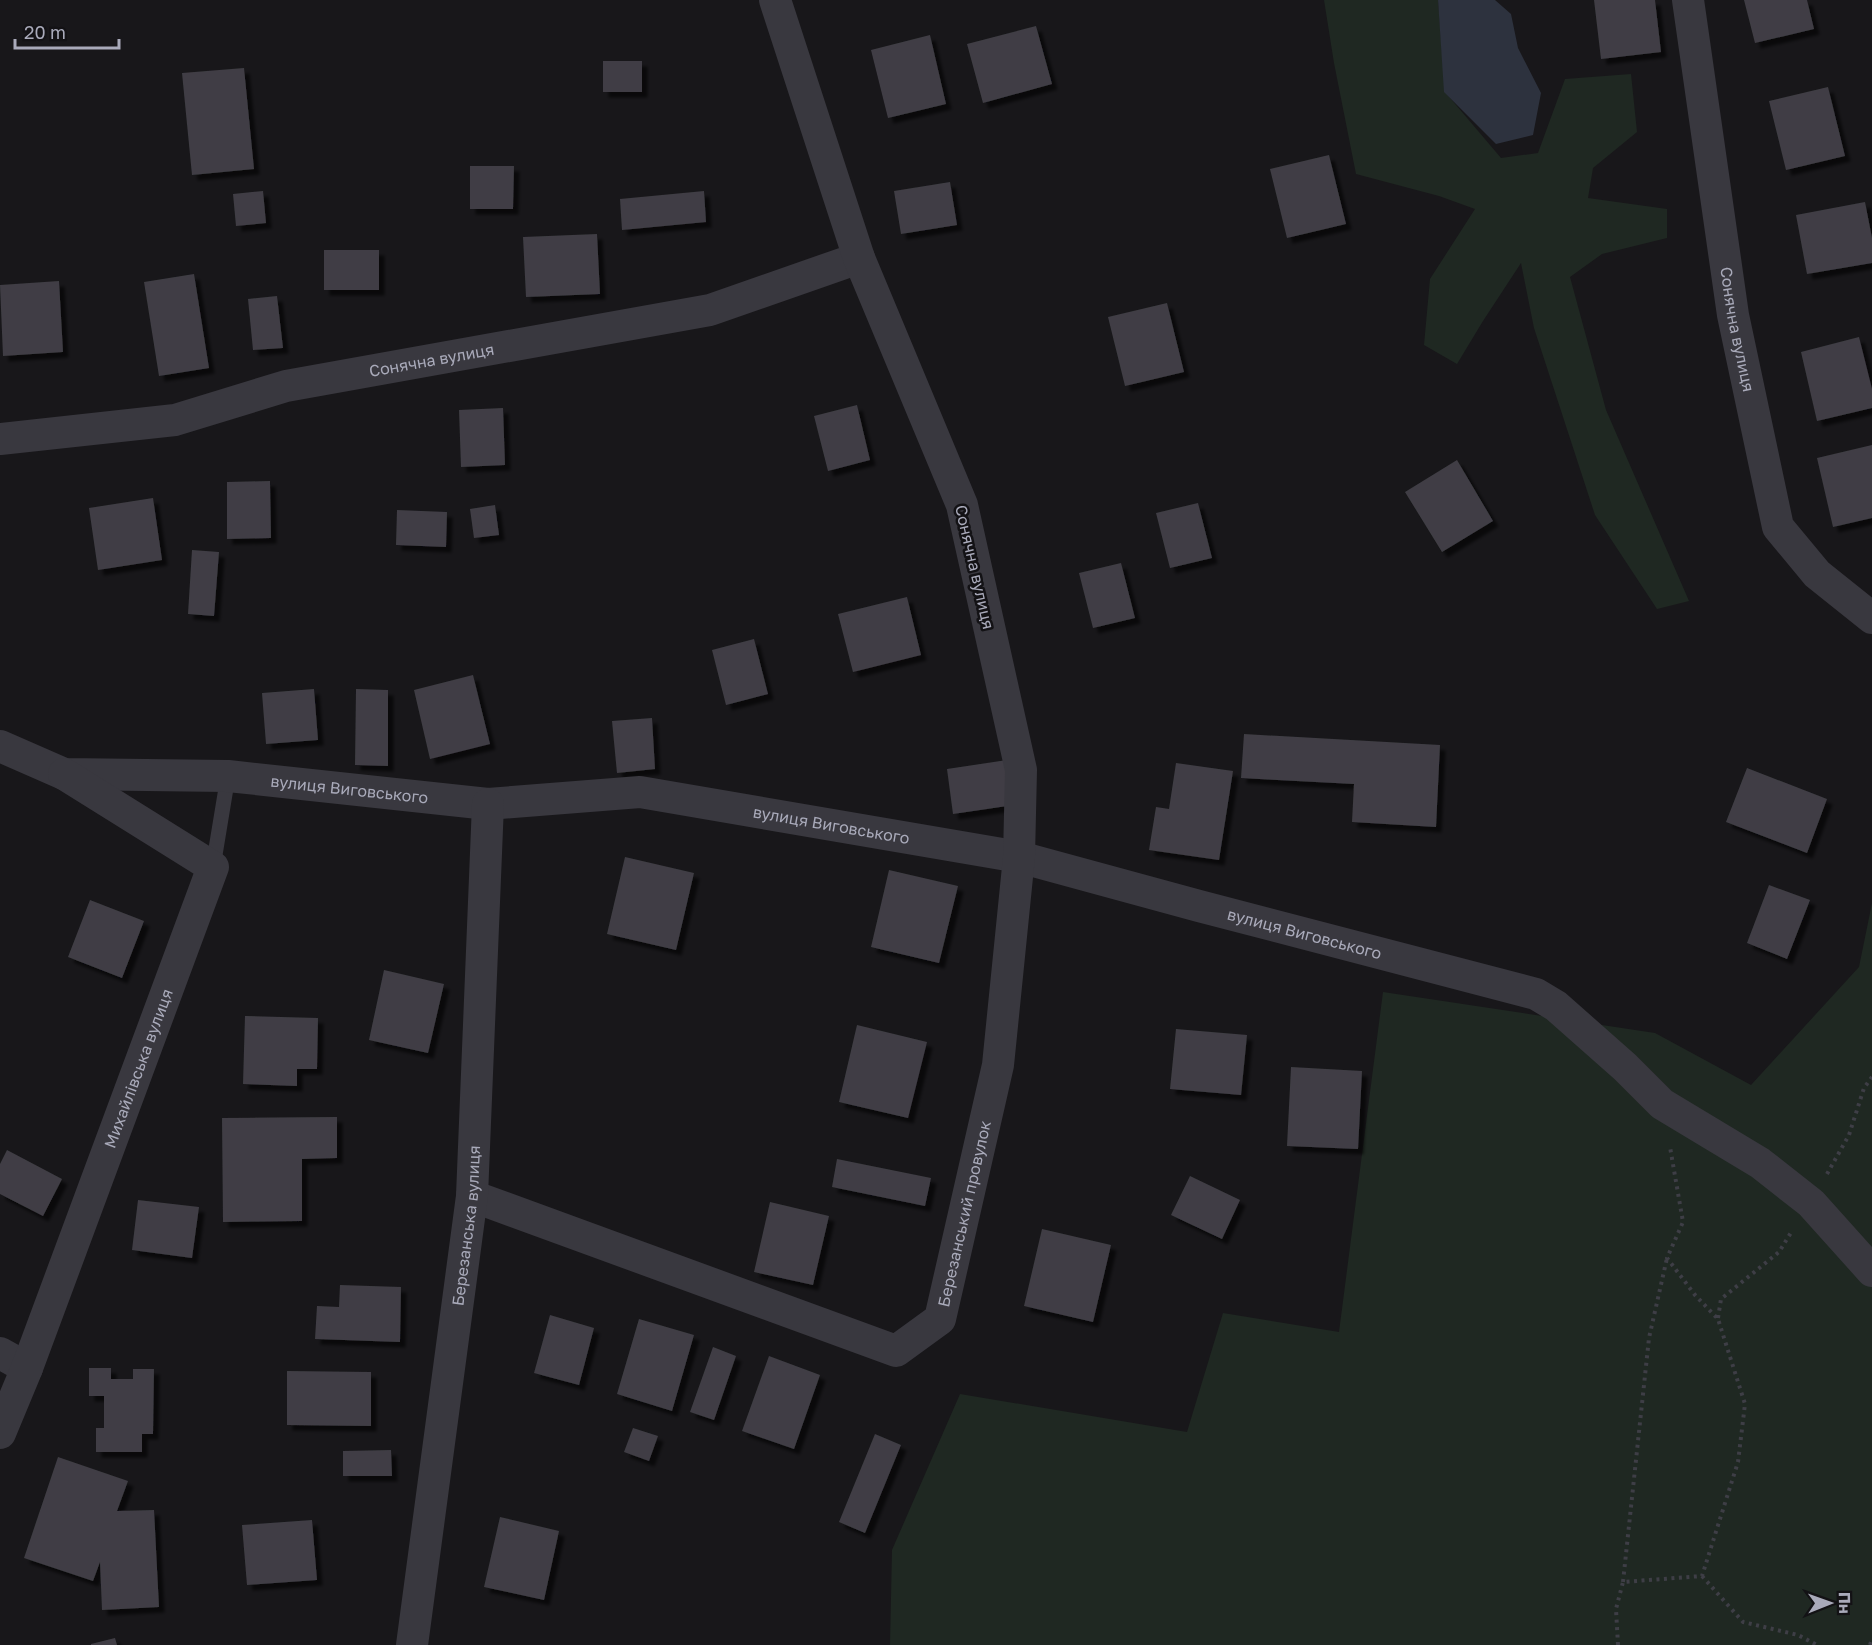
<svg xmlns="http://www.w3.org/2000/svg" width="1872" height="1645" font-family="'Golos Text',sans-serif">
	<defs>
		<filter id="shadow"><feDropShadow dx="5.5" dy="5.5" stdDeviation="1.5" flood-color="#0009"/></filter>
	</defs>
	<rect width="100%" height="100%" fill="#18171a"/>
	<path fill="#1f2822" d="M1324,0H1438L1445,92L1501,158L1538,153L1565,79L1631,74L1637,132L1593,168L1588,198L1667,209V238L1602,254L1570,277L1606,410L1689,601L1657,609L1595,515L1534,328L1521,263L1483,321L1457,364L1424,345L1430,279L1475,209L1439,196L1356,174L1334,63Z
		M1872,903V1645H890L892,1550L960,1394L1187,1432L1223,1313L1339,1332L1383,992L1655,1033L1751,1085L1859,967Z"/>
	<path fill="#2d323e" d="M1438,0H1495L1511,14L1518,48L1541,93L1533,135L1496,144L1444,92Z"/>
	<path fill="#3f3e44" filter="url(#shadow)" d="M1594,0H1655L1661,52L1601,59Z
		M1744,0H1807L1814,29L1755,43Z
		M1036,26L1052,84L983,103L967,44Z
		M930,35L946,104L888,118L871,50Z
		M603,61H642V92H603Z
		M244,68L254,169L192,175L182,73Z
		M1828,87L1845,156L1786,170L1769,101Z
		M1329,155L1346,224L1287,238L1270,169Z
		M470,166H514L513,209H470Z
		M950,182L957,225L901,234L894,191Z
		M263,191L266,223L236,226L233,194Z
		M704,191L706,222L622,230L620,199Z
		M1865,202L1872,238V263L1807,274L1796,215Z
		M597,234L600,294L526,297L523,237Z
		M324,250H379V290H324Z
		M194,274L209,368L159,376L144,282Z
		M59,281L63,352L3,356L0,285Z
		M277,296L283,348L253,350L248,299Z
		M1167,303L1184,372L1125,386L1108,317Z
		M1859,337L1872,389V408L1817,421L1801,352Z
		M857,405L870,460L828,471L814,416Z
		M503,408L505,465L461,467L459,410Z
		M1872,445V518L1833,527L1817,458Z
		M1457,460L1493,521L1442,552L1405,492Z
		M270,481L271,538L227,539V482Z
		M153,498L162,560L98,570L89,508Z
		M1198,503L1212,558L1170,568L1156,513Z
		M495,505L499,535L474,538L470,509Z
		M397,510L447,512L446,547L396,545Z
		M192,550L219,552L214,616L188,614Z
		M1121,563L1135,618L1093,628L1079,573Z
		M907,597L921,655L853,672L838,614Z
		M754,639L768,694L726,705L712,650Z
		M473,675L490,744L430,759L414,690Z
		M314,689L318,740L266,744L262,693Z
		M356,689L388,690V766L355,765Z
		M652,718L655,769L617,773L612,721Z
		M1244,734L1440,745L1436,827L1352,822L1354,784L1241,778Z
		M1007,760L1014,805L953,814L947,769Z
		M1176,763L1233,771L1219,860L1149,850L1156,807L1169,809Z
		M1747,768L1827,799L1807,853L1726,822Z
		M625,857L694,873L676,950L607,934Z
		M889,870L958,886L939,963L871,947Z
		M1769,885L1810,900L1787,959L1747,943Z
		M90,900L144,921L122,978L68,957Z
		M384,970L444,984L428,1053L369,1040Z
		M245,1016L318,1018L317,1069H297V1086L243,1084Z
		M857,1025L927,1042L908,1118L839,1102Z
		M1176,1029L1247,1035L1241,1095L1170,1089Z
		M1291,1067L1362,1071L1358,1149L1287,1146Z
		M337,1117V1158L302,1159V1221L223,1222L222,1118Z
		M7,1150L62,1179L43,1216L0,1194V1164Z
		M837,1159L931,1178L925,1206L832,1187Z
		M1190,1176L1240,1200L1222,1239L1171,1215Z
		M138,1200L199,1207L192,1258L132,1250Z
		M770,1202L829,1216L813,1285L754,1272Z
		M1042,1229L1111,1245L1093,1322L1024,1306Z
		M340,1285L401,1287L400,1342L315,1339L317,1306L339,1307Z
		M550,1315L594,1328L579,1385L534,1373Z
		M639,1319L694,1335L672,1411L617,1394Z
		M713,1347L736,1356L714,1420L690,1412Z
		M769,1356L820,1375L794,1449L742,1431Z
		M89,1368H111V1379H133V1369H154L153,1434H142V1452H96V1428H104V1396H89Z
		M287,1371L371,1372V1426L287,1425Z
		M633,1428L658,1436L649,1461L624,1452Z
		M875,1434L901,1445L865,1533L839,1522Z
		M391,1450L392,1476H343V1451Z
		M58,1457L128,1481L117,1511L154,1510L159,1607L102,1610L100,1562L93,1581L24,1558Z
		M500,1517L559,1531L544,1600L484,1587Z
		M312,1520L317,1580L247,1585L242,1525Z
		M115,1638L117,1645H91V1644Z"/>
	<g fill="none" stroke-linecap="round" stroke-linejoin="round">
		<path stroke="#3e3e46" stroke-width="4" stroke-dasharray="3 4.5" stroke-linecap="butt" d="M1827,1174L1849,1135L1864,1088L1872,1077
			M1718,1318L1721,1299L1779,1252L1792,1231
			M1702,1576L1743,1622L1798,1635L1817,1645
			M1623,1582L1649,1338L1667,1258
			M1618,1645L1616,1609L1623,1582L1702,1576L1738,1462L1745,1404L1718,1319L1695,1295L1667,1258L1683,1222L1670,1147
			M1870,1645L1872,1639"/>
		<path stroke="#39383f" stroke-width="15" d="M213,867L228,776"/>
		<g stroke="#39383f" stroke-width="32">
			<path id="s1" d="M1688,0L1733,315L1778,527L1817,574L1872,618"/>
			<path id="s2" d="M0,439L175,420L286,386L710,310L859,258"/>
			<path id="s3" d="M0,746L64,774L228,776L488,804L640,792L1019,857L1199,906L1536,994L1556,1006L1625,1067L1662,1104L1760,1163L1811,1203L1872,1271"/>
			<path id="s4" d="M472,1196L896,1351L940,1319L998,1065L1019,857L1021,770L962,505L859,258L775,0"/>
			<path d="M0,1353L27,1368"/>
			<path id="s5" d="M0,1433L27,1368L213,867L64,774"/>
			<path id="s6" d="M412,1645L472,1196L488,804"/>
		</g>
	</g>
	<g text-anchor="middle" stroke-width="5" stroke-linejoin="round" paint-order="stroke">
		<g font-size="16" fill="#a9aaba" stroke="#131215">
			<text dy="6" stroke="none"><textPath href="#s1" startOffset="333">Сонячна вулиця</textPath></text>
			<text dy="6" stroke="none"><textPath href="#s2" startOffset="440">Сонячна вулиця</textPath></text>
			<text transform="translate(975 567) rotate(77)" y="6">Сонячна вулиця</text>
			<text dy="6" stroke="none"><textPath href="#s3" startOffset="356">вулиця Виговського</textPath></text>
			<text dy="6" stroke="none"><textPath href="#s3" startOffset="842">вулиця Виговського</textPath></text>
			<text dy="6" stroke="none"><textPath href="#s3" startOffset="1328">вулиця Виговського</textPath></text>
			<text dy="6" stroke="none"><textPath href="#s5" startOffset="390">Михайлівська вулиця</textPath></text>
			<text dy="6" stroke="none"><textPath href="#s4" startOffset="614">Березанський провулок</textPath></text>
			<text dy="6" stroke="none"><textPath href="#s6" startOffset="423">Березанська вулиця</textPath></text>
		</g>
	</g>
	<g transform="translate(1830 1603) rotate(89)" stroke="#131215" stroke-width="4.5" paint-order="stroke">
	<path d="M0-4.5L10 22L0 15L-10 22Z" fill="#a9aaba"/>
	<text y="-9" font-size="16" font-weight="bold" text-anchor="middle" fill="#a9aaba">Пн</text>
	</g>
	<path d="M15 39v9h104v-9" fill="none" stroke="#a9aaba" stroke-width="3"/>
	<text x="24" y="39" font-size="18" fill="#a9aaba" stroke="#131215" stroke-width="4.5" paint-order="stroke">20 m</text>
</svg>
